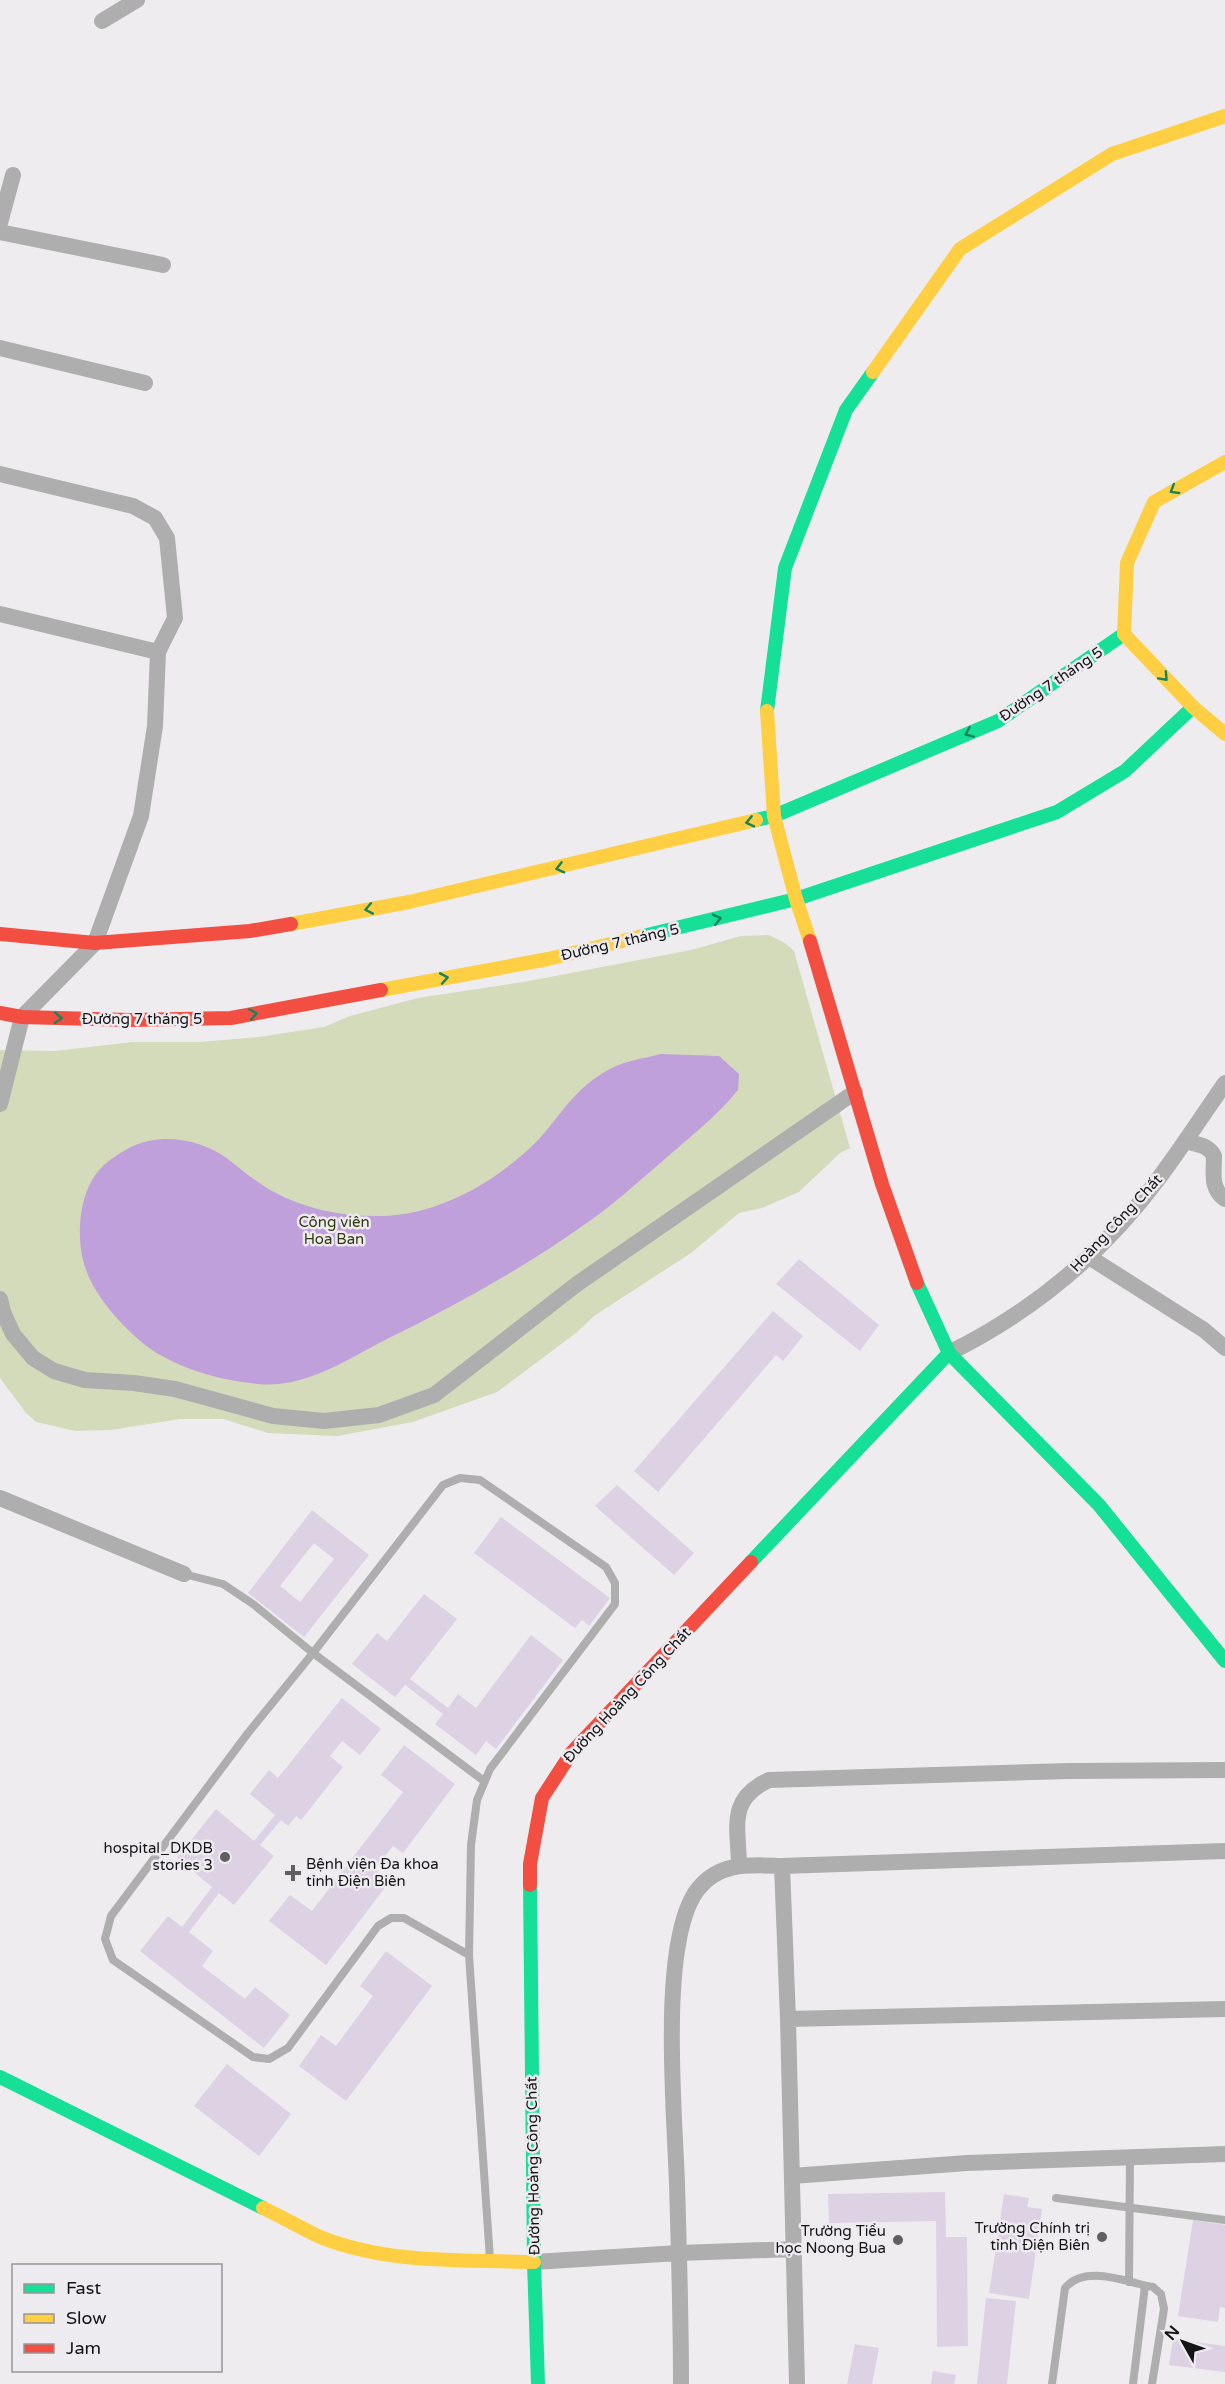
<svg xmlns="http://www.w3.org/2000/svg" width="1225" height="2384" font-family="'Varela Round',sans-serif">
	<rect width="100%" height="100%" fill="#eeecef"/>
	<path fill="#d4dbba" d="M769,935L785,943L794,951L850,1148L840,1153L799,1192L762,1208L739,1213L691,1253L594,1316L576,1333L497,1392L413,1422L337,1436L268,1433L223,1419H180L111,1430L76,1431L36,1422L26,1413L0,1378V1050L55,1051L133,1042H199L258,1037L324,1027L350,1016L418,998L529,981L691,950L741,936Z"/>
	<path fill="#c0a0db" d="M661,1054L719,1056L739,1074L738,1090C717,1116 690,1137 665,1159C638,1182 611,1207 581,1227C520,1270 454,1306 387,1339C348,1359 304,1389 258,1384C225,1381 190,1372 162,1356C134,1341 97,1301 86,1270C75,1240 78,1192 101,1168C108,1160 123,1151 133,1146C163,1132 203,1140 228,1159C242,1170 256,1182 272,1191C307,1210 344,1217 383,1216C442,1214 499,1180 539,1139C561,1115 573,1091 603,1073C621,1061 641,1059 661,1054Z"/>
	<path fill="#dcd2e4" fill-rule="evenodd" d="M799,1259L879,1325L860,1351L776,1284Z
		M773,1311L803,1336L783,1361L776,1355L658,1492L634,1471Z
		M617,1485L694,1553L674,1575L595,1506Z
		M312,1510L369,1555L304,1637L248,1593ZM314,1543L334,1559L300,1602L280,1586Z
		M501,1517L610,1598L589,1626L582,1620L575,1628L474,1553Z
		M424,1594L457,1619L410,1679L448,1708L458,1694L476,1708L531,1635L563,1660L496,1749L486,1741L476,1755L435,1724L443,1714L405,1685L395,1697L352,1664L377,1633L387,1641Z
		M342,1698L381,1729L360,1755L342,1741L330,1756L343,1767L301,1820L296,1816L288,1826L281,1820L260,1845L274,1856L234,1905L219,1893L189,1932L213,1951L202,1966L245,1999L255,1987L290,2015L264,2048L140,1951L168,1916L182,1927L212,1887L177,1858L216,1809L254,1841L275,1815L250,1794L269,1770L278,1778Z
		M404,1745L455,1784L403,1853L393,1846L375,1869L390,1881L326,1965L269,1921L290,1895L312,1911L403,1792L381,1775Z
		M386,1951L432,1986L346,2101L299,2066L321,2035L336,2046L373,1996L360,1986Z
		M227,2064L291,2114L259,2156L194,2106Z
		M945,2192L946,2237H967L968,2346L937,2347L936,2221L829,2223L828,2194Z
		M1004,2194L1029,2198L1027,2207L1042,2209L1029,2299L989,2293Z
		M1193,2220L1225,2225V2308L1220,2307L1218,2322L1178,2316Z
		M986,2298L1016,2301L1007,2384H977Z
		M1173,2339L1225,2346V2372L1169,2365Z
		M855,2344L879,2348L872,2384H847Z
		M933,2371L956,2375L954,2384H931Z"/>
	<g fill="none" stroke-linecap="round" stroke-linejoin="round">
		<path stroke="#aeaeae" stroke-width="8" d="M184,1574L223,1584L253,1604L313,1653L484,1781
			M469,1955L404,1918H391L378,1926L288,2048L269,2059L253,2057L113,1960L105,1939L111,1916L248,1733L313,1653L443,1485L460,1478L480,1480L606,1567L615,1583V1604L490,1769L477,1800L471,1845L469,1955L490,2259
			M1056,2198L1225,2220
			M1129,2282L1130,2157
			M1052,2384L1065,2288C1085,2264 1126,2282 1153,2287L1161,2294L1164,2309L1152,2384
			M1133,2384L1145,2286"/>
		<path stroke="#aeaeae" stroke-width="16" d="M102,21L137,0
			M0,223L13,175
			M0,232L163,265
			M0,348L145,383
			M0,474L133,506L155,518L167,538L175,618L158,652L155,726L141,816L95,943L22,1017L0,1104
			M0,614L158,652
			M1185,1141C1196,1144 1209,1145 1214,1156C1214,1172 1210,1189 1225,1199
			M1089,1257L1204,1330L1225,1348
			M0,1299L3,1312L13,1334L33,1358L54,1371L85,1380L134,1383L175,1389L273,1416L324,1421L379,1415L434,1395L577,1284L855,1092
			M949,1353C1032,1312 1104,1252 1159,1178C1182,1147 1203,1115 1225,1083
			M0,1498L184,1574
			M739,1864C738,1826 728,1799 769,1780L1070,1771L1225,1770
			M782,1866L788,2019L797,2384
			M788,2019L1225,2009
			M792,2176L967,2163L1225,2154
			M534,2262L679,2253L795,2249
			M681,2384C681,2317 679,2250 677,2184C675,2116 658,1940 698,1889C720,1861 751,1865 782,1866L1225,1851"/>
		<path stroke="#16e098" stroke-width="14" d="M767,711L785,568L846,410L873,372
			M756,820L774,816L998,721L1124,634
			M639,937L796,899L1057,812L1125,771L1193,707
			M917,1283L949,1353L1099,1505L1225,1661
			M751,1562L949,1353
			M530,1885L534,2262L538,2384
			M0,2077L263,2208"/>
		<path stroke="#ffcf43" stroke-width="14" d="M873,372L960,249L1112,154L1225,116
			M1225,462L1154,502L1127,563L1124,634L1193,707L1225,734
			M767,711L774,816L796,899L810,941
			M291,924L409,902L756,820
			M381,990L548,959L639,937
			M263,2208C282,2217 301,2228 320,2237C387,2264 463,2260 534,2262"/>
		<path stroke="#f24e42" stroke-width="14" d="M0,934L95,943L250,931L291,924
			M810,941L882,1184L917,1283
			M0,1013L22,1017L130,1020L231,1018L381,990
			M530,1885V1864L542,1798L572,1752L751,1562"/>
	</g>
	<defs><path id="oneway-chevron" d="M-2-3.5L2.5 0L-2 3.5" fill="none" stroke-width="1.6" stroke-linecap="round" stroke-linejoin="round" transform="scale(1.5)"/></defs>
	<g stroke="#15845d">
		<use href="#oneway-chevron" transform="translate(1174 490) rotate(149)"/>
		<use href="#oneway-chevron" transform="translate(1164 677) rotate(47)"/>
		<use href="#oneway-chevron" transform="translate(969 733) rotate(157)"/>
		<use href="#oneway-chevron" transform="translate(750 822) rotate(167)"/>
		<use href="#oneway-chevron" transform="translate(560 868) rotate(166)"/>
		<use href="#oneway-chevron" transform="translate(369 909) rotate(169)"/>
		<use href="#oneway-chevron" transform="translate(717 919) rotate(-13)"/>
		<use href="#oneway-chevron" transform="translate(444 978) rotate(-10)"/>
		<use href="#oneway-chevron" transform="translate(253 1014) rotate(-11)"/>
		<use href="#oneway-chevron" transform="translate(58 1018) rotate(2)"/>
	</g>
	<g fill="#605f61" stroke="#eeebf0" stroke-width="2">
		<circle cx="225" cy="1857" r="6"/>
		<path d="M290 1864h6v6h6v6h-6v6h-6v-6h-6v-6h6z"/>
		<circle cx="1102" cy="2237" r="6"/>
		<circle cx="898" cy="2240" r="6"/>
	</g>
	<g text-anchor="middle" stroke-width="5" stroke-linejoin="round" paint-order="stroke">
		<g font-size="15" fill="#141315" stroke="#eeebf0">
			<text transform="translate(1051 684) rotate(-34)" y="5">Đường 7 tháng 5</text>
			<text transform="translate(620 942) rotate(-13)" y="5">Đường 7 tháng 5</text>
			<text x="142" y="1024">Đường 7 tháng 5</text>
			<text transform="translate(1116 1223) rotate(-47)" y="5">Hoàng Công Chất</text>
			<text transform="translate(627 1695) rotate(-47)" y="5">Đường Hoàng Công Chất</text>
			<text transform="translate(533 2166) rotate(-91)" y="5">Đường Hoàng Công Chất</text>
		</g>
		<g font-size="15" fill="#31390e" stroke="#eeebf0">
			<text x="334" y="1227">Công viên<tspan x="334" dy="17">Hoa Ban</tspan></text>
		</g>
		<g font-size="15" fill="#141315" stroke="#eeebf0" text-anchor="end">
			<text x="213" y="1853">hospital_DKDB<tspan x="213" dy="17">stories 3</tspan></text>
			<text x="306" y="1869" text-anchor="start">Bệnh viện Đa khoa<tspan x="306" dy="17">tỉnh Điện Biên</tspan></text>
			<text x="1090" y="2233">Trường Chính trị<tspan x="1090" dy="17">tỉnh Điện Biên</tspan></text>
			<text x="886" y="2236">Trường Tiểu<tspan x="886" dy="17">học Noong Bua</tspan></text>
		</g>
	</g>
	<rect x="12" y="2264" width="210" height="108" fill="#eeebf0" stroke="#979598" stroke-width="1.5"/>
	<rect x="24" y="2284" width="30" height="9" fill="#16e098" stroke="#979598" stroke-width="1.5"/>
	<text x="66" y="2294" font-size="18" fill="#141315">Fast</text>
	<rect x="24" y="2314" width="30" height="9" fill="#ffcf43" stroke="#979598" stroke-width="1.5"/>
	<text x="66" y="2324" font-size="18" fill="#141315">Slow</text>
	<rect x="24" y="2344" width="30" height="9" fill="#f24e42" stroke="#979598" stroke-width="1.5"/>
	<text x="66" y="2354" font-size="18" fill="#141315">Jam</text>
	<g transform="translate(1183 2342) rotate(310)" stroke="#eeebf0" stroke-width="4.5" paint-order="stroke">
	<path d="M0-4.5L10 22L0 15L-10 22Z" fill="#141315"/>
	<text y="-9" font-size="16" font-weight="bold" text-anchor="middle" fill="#141315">N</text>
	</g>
</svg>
